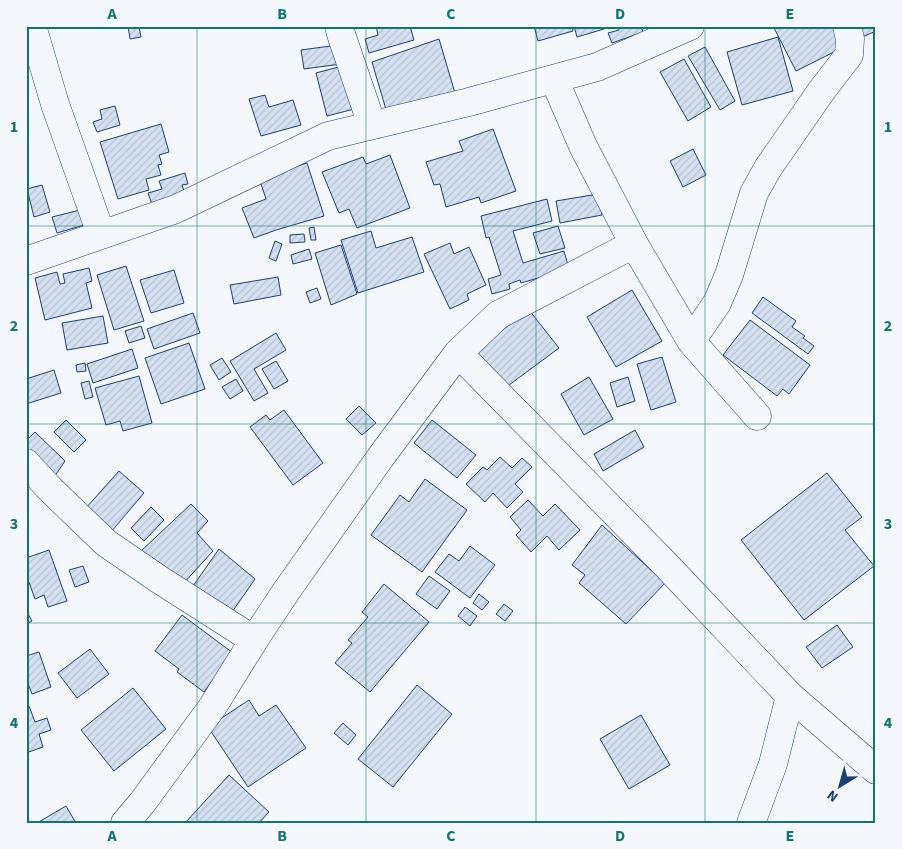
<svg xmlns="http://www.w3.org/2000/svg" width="902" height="849" font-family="'Source Sans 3',sans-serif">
	<defs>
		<pattern id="building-hatch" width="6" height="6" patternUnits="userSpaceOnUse" patternTransform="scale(1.25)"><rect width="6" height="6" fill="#d5e0f0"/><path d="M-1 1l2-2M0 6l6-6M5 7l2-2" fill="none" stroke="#b6c1d1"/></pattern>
	</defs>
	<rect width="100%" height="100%" fill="#f4f7fb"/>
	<path fill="url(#building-hatch)" stroke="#1d3f73" d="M128,26H139L141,37L130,39Z
		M376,26H410L414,40L369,53L365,39L378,35Z
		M534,26H572L573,31L538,41Z
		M574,26H603L604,29L577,37Z
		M618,26H641L643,32L612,43L608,33L619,30Z
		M773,26H833L844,47L796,71Z
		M854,26H876V31L860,38Z
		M778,37L793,91L742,105L727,52Z
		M439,39L455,93L387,113L372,62Z
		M338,45L341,64L304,69L301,50Z
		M705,47L735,101L720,110L688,56Z
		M684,59L711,107L688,121L660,72Z
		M346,65L358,108L327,116L316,73Z
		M265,95L269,107L293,100L301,125L261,136L249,99Z
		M115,106L120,125L97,132L93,122L102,119L100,110Z
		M161,124L169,152L159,155L162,164L158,165L161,175L146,179L149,190L118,199L100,142Z
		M493,129L516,191L481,203L479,197L446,207L440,184L434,185L426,162L463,151L459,141Z
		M693,149L706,175L683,187L670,161Z
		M390,155L410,208L357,228L349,209L339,213L322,172L363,157L366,164Z
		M307,163L324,216L276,230L254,238L242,208L266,199L259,178Z
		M185,173L188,184L182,185L187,200L154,210L148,193L162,189L159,181Z
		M42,185L50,212L34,217L27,189Z
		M598,194L602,215L560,223L556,201Z
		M547,199L552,221L513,231L523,263L564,251L569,269L521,283L520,280L509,284L510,289L492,294L488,279L501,275L489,237L486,238L481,216Z
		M80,210L84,225L57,233L52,217Z
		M558,226L565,248L540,254L533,233Z
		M314,227L316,240H311L309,228Z
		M371,231L376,248L412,237L424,272L358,293L341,240Z
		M304,234L305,242L290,243V235Z
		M275,241L282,244L276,261L269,258Z
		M450,243L454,254L469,247L486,285L467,294L469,300L450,309L424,254Z
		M341,245L357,294L331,305L315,253Z
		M309,249L312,259L293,264L291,255Z
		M126,266L144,321L114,330L97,275Z
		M89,268L92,281L86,283L92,308L45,320L35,278L57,272L60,284L65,283L63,274Z
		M174,270L184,303L151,313L140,280Z
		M278,277L281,295L234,304L230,285Z
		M317,288L321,299L310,303L306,292Z
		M632,290L662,341L616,367L587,317Z
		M763,297L796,321L792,327L805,336L803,338L814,346L808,354L752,313Z
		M529,310L559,348L501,391L472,353Z
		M193,313L200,333L154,349L147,329Z
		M103,316L108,343L67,350L62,323Z
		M750,320L810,365L789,394L783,389L777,396L723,355Z
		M141,326L145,338L129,343L125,331Z
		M276,333L286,350L254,369L268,393L254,401L230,361Z
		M189,343L205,389L161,404L145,358Z
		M132,349L138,368L93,383L87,364Z
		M662,357L676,402L651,410L637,364Z
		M222,358L231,372L219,380L210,365Z
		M276,361L288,381L274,389L262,369Z
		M85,363L86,371L77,372L76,365Z
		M54,370L61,393L26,404V379Z
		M139,376L152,423L123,431L120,421L106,425L95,388Z
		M589,377L613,419L584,435L561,394Z
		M628,377L635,401L617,407L610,383Z
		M236,379L243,391L230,399L222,387Z
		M89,381L93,397L85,399L81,383Z
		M359,406L376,423L362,435L346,419Z
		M284,410L323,463L293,485L250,427L266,415L270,420Z
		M66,420L86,440L74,452L54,432Z
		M432,420L476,455L457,478L414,443Z
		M635,430L644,447L603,471L594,454Z
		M35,432L65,461L50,483L26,456V441Z
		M500,457L512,468L522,458L532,467L515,484L523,492L507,508L493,493L485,502L466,484L483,467L487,470Z
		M119,471L144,493L111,532L85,509Z
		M827,473L862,517L845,530L874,566L804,620L741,540Z
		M425,479L467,510L422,572L371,535L400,495L409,502Z
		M528,500L543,516L555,504L580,530L559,550L547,536L531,552L516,535L521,530L510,517Z
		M191,504L208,521L197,533L213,551L182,585L140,552Z
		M151,507L164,520L144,541L131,528Z
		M602,525L665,583L626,624L579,583L585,575L572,565Z
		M470,546L495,565L470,598L435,572L449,554L459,561Z
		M219,549L255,579L230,615L193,586Z
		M49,550L67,601L48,607L44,595L35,599L26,574V558Z
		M83,566L89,582L75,587L69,570Z
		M429,576L450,591L437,609L416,594Z
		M384,584L429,622L370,692L335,663L352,643L348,640L368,617L362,612Z
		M479,594L489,602L482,610L473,603Z
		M504,604L513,611L505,621L496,614Z
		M465,607L477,616L470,626L458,616Z
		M26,610L32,621L26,624Z
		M182,615L233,653L204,692L177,672L179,669L155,651Z
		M837,625L853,647L822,668L806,647Z
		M90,649L109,674L77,698L58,673Z
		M39,652L51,687L32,694L26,678V656Z
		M417,685L452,714L393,787L358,759Z
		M133,688L166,729L114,771L81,730Z
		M249,700L259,716L276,705L306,748L248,787L208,727Z
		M29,706L35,722L47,718L51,730L39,734L43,747L26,753V707Z
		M641,715L670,765L629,789L600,739Z
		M343,723L356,735L348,745L334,733Z
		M229,775L269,812L259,823H185Z
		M66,806L76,823H37Z"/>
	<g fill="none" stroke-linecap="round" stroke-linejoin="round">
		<defs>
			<path id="street" d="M32,26L55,104L101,234
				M339,26L341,34L372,125
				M554,79L583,146L634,244L691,341L757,416
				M26,261L176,209L328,136L469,102L597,67L690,26
				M691,341L717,303L729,275L754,193L768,168L822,90L849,55L850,39L847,26
				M458,353L667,566L790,696L876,770
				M26,463L51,490L106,543L160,580L254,640
				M125,823L142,803L213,706L254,640L285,593L380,458L458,353L498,315L634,244
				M751,823L773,764L790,696"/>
		</defs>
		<use href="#street" stroke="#1d3f73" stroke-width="29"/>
		<use href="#street" stroke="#f4f7fb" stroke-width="28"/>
	</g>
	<path fill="none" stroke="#0f766e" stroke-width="1" stroke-opacity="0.55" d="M197,26V823M366,26V823M536,26V823M705,26V823M26,226H876M26,424H876M26,623H876"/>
	<rect width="902" height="849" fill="none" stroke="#f4f7fb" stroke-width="55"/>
	<g transform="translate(840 786) rotate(217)" stroke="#f4f7fb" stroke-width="4" paint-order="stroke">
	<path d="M0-4L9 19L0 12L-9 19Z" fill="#1d3f73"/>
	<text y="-8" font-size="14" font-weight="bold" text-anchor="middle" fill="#1d3f73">N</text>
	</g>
	<rect x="28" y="28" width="846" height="794" fill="none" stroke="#0f766e" stroke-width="2"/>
	<g font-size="16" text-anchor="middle" font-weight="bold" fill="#0f766e">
		<text x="112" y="19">A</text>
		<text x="282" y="19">B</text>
		<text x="451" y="19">C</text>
		<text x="620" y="19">D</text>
		<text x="790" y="19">E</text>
		<text x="14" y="132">1</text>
		<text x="888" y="132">1</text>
		<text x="14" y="331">2</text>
		<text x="888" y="331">2</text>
		<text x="14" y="529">3</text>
		<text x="888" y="529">3</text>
		<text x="14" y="728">4</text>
		<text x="888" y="728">4</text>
		<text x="112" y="841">A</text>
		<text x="282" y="841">B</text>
		<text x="451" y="841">C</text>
		<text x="620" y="841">D</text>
		<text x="790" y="841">E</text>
	</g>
</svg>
